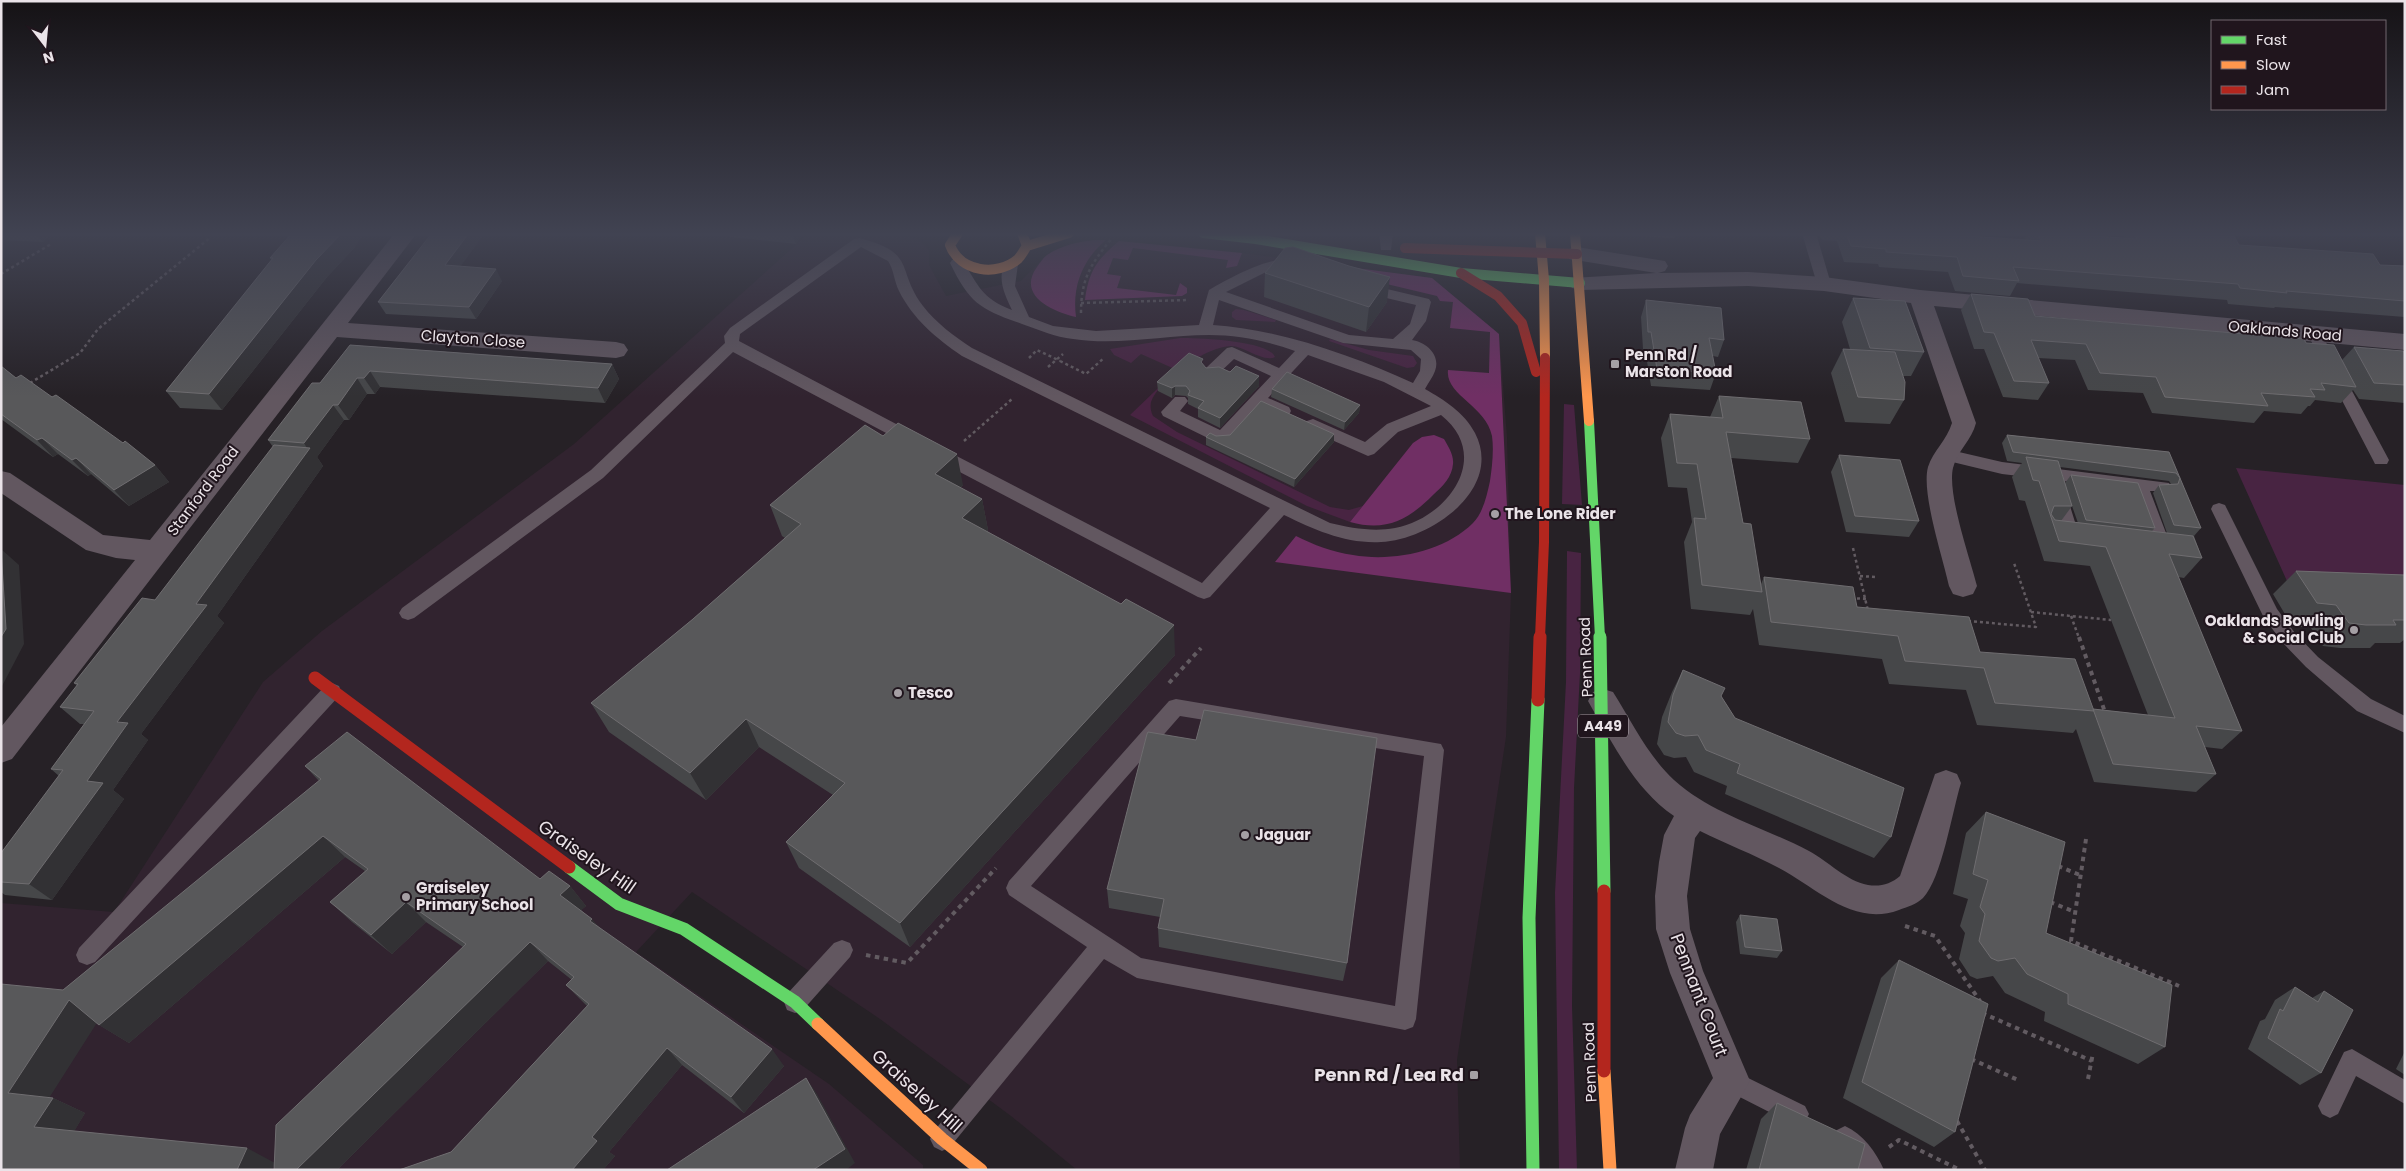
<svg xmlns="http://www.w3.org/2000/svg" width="2406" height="1171" font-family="Poppins,sans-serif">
	<rect width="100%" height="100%" fill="#262126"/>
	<path fill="#31232f" d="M809,233H901L919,240L929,250V265L946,296L1021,281L1046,256L1070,243L1095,240L1242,253L1432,278L1499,334L1507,437L1511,593L1506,737L1457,1060L1460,1170H1077L1011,1116L880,1019L692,892L636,952L829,1084L923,1165V1170H1V903L114,912L263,682L322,631L574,444Z"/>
	<path fill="#482442" d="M1236,309L1244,310L1276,320L1275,322L1236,320L1232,317V312Z
		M1180,338C1197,338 1268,340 1275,357C1263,363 1245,346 1231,346C1208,346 1159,379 1151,402C1150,407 1151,412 1153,416L1177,432L1330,507L1349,510L1363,506L1350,522L1307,506L1130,415L1177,370L1141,354L1131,363L1114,355L1110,349Z
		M1330,339L1369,350L1413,356L1417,363L1414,367L1407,368L1329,341Z
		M1564,404L1574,405L1582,505L1562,504Z
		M2236,468L2405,485V601L2292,592Z
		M1567,551L1581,553L1580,673L1574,788L1572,1006L1577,1170H1559L1555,893L1566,682Z"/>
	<path fill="#702f64" d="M1095,240H1106C1082,260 1072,287 1076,317C1054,312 1016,296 1037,267C1040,263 1043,258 1047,255C1062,245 1078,242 1095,240Z
		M1119,241L1242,253L1237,266L1226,268L1228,260L1133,248L1128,260L1113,258L1107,274L1121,276L1117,288L1176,295L1180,283L1187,288V293L1182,296L1085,300C1089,270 1097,260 1119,241Z
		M1356,268L1432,278L1499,334L1511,593L1275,562L1296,536C1314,545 1332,552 1353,555C1392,562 1444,552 1473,523C1483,513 1487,495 1490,481C1492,468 1494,450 1492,436C1486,406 1445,395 1448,370L1489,373L1490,332L1450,328L1453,302L1440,301L1437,296L1353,276Z
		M1434,435L1444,439C1448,446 1454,455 1453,464C1452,477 1443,486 1433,495C1408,520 1386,532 1350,522L1413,443L1422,437Z"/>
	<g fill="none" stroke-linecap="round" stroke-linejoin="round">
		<path stroke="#625b61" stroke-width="2.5" stroke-dasharray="3 3" stroke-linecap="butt" d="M1,274L51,244
			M1081,303L1189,300
			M1081,313C1081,278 1091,264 1112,238
			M1029,358L1037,350L1054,358
			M1060,361L1086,374L1104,358
			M1048,367L1063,354
			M30,383L80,353L98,329L211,237
			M964,441L1012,399
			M1853,548L1868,611
			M1860,576L1875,577
			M1851,598L1866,599
			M2031,612L2111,620
			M2071,616L2079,638
			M1968,621L2036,627L2014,563"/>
		<path stroke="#625b61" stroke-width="4" stroke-dasharray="4.5 4.5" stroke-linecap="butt" d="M2079,637L2106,715
			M1169,683L1201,648
			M2086,839L2071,941L2179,986
			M2058,866L2080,875
			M2050,902L2075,912
			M1905,926L1935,936L1980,1001
			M866,955L907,963L996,868
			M1982,1013L2092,1061
			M1971,1059L2018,1080
			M2088,1079L2093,1053
			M1957,1121L1985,1170
			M1889,1147L1899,1140L1960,1170"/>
		<path fill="#625760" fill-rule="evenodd" d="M1379,233H1393L1391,250H1381Z
			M1802,233H1816L1831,284L1829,287L1824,289L1817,284Z
			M859,238C918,253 895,269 923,306C936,323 954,336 972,348L1330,523C1351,528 1373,532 1395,528C1448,518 1493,456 1441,415L1398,432L1374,454L1368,456L1307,429L1305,425L1307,421L1313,419L1365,442L1387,424L1431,406L1384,382L1308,355L1268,398L1289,407L1291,411L1289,415L1283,416L1260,407L1228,442H1216L1163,416L1161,412L1175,397H1185L1188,401L1180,411L1220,430L1271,376L1234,359L1216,376H1206L1203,372L1206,368L1227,348L1232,347L1279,368L1295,351C1267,341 1239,335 1209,335C1164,335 1118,346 1073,339C1055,337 1039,330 1022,324C980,309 970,304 950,263L952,260H962C979,286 981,298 1012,310C1005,295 996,278 1006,261H1016L1018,264L1015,286L1029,317L1053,326L1096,331L1199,325L1209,290C1225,281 1286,245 1301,266L1294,270L1266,272L1226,292L1349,335L1393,339L1410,324L1416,305L1361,292L1359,289L1361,286L1366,284L1429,299L1431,302L1426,321L1412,340C1426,342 1441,355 1435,371C1433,377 1428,383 1425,389C1444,400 1464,412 1475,433C1504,489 1430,540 1381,542C1346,544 1315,530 1284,515L1210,597L1204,599L1198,597L933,458L931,454L933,450H945L1202,583L1270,508L962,356C936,338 913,319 899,291C894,281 894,270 888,261L861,247L740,334L739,341L917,435L919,439L917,443H905L733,352L603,478L414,618L408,620L402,618L399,613L402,608L591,470L725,343L724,336L730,328L854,239ZM1219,300L1343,343L1411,350L1421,359L1420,371L1413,383C1354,356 1278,329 1213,325Z
			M2314,328L2321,333L2389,460L2387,464H2375L2373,460L2307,333Z
			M1946,449L2002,462L2169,483L2171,487L2169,491H2150L2171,546L2168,551L2162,552L2156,551L2133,489L2002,474L1940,459L1938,455L1940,451Z
			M2058,487L2064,489L2066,493L2079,535L2077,540L2071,541L2065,540L2063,535L2050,493L2052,489Z
			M2219,503L2225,505L2277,609L2295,633L2318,657L2371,699L2405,716V733L2357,711L2306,667L2283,643L2264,618L2211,509L2213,505Z
			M332,683L339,686L341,691L339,696L95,962L87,965L79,962L76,955L79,948L325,686Z
			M1176,699L1441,744L1444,750L1416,1019L1413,1027L1405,1030L1137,978L1104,959L950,1147L942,1151L934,1147L930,1139L934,1131L1087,947L1009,895L1006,888L1009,881L1169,701ZM1180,716L1424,756L1395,1006L1141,958L1031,886Z
			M842,940L850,943L853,950L850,957L803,1010L795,1013L787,1010L784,1002L787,994L834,943Z
			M2352,1049L2405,1080V1104L2356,1076L2338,1114L2330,1118L2322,1114L2318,1106L2344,1052Z
			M1732,1070L1805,1106L1809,1114L1805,1122L1797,1126L1724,1089L1721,1081L1724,1073Z
			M1845,1126C1863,1134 1876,1152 1884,1170H1858L1837,1146L1833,1138L1837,1130Z"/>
		<path fill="#625760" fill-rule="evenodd" d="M395,233H417L348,323L616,342L624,344L628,350L624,356L616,358L337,337L12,759L1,763V727L135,560L116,558L86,550L1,493V471L10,473L103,535L150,540Z
			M1577,247L1665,261L1668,266L1665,271L1658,273L1748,272L1824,277L1920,290L2405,334V350L1934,306L1976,423C1972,440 1957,451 1953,468C1947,494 1970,558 1977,586L1973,594L1963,597L1953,594L1949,586C1943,558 1921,493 1928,467C1933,451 1947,440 1952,423L1911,303L1824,291L1748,286L1580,290L1572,288L1569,283L1572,278L1656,273L1569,259L1566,254L1569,249Z
			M1603,689L1613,692C1632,722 1648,756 1674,780C1713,815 1764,827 1809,851C1828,861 1846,881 1868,885C1880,887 1891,884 1900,876L1935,774L1946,770L1957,774L1961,783C1952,812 1942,878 1923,898C1917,904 1907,907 1899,910C1853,927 1817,888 1779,868C1753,854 1726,844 1700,831L1695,838L1687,896L1690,929L1703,971L1750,1081L1720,1134L1713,1170H1675L1685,1128L1690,1115L1713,1078L1670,973L1656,929L1655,896L1659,862L1664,835L1674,816C1636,790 1616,749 1593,710L1588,701L1593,692Z"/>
		<path stroke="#63d668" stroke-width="10" d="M1203,233L1256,239L1461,273L1580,283
			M1589,421L1600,638"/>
		<path stroke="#63d668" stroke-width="13" d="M1600,637L1604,891
			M569,867L619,904L684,929L795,1002L818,1024
			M1533,1170L1529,918L1538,700"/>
		<path stroke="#ff974d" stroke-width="10" d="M958,233L950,245C960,272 997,277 1018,259C1022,255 1024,250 1027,246L1022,233
			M1540,233L1544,280L1545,358
			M1575,233L1589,421
			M1027,246L1069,233"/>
		<path stroke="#ff974d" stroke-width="13" d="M818,1024L942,1139L981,1170
			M1604,1071L1610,1170"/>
		<path stroke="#b3261e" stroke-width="10" d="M1405,248L1577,254
			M1461,273L1498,296L1522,323L1536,372
			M1540,638L1544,542L1545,358"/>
		<path stroke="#b3261e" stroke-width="13" d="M315,678L569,867
			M1538,700L1540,637
			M1604,891V1071"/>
		<path stroke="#625b61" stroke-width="2.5" stroke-dasharray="3 3" stroke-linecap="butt" d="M1054,358L1060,361"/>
	</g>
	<path fill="#464749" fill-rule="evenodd" d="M1,233H52L43,242L1,240Z
		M432,233H485L460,266L502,281L476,319L386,314L378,302Z
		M695,233H802L796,244Z
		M1632,233H1676L1674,238L1632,236Z
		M1819,233H1953V235L2024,240L2028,233H2065V234L2124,238L2121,233H2209L2239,245L2380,265L2405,266V317L2275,307L2274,308L2228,304L2227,300L2017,283L2010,296L1955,291L1948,272L1879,267L1878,264L1844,262L1837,241L1822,240Z
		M355,247L327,277L222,410L180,408L166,391L272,260L270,258Z
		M1265,273L1387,302L1366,332L1264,297Z
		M1971,294L2035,316L2306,343L2342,360L2354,347L2405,354V403L2359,399L2353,390L2341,403L2315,400L2310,406H2308L2301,414L2264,411L2254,423L2152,413L2143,393L2088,390L2075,360L2038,358L2049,383L2038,400L2003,397L1984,349H1974L1961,310Z
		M1853,298L1924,352L1911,376H1903L1904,400L1890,424L1845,422L1831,373L1843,349H1850L1842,322Z
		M1646,300L1724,340L1718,357L1713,356L1716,373L1710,390L1651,386L1645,349H1643L1641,317Z
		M350,345L612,364L619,379L605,403L380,387L375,394H367L349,420H344L317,457L323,466L217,616L224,623L141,734L148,740L113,790L124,799L52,900L5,895L1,892V853L59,776L51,769L84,724H80L60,707L77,686L74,683L155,600L273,447L268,440L320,383Z
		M1203,365L1206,368L1259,376V386L1220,428L1198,417V409L1188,404V398L1186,396L1175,395L1172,398L1158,391L1157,382Z
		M1,366L16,378L52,397L155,465L169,482L129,506L91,474L88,476L58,454L53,457L1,419Z
		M1272,389L1360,405L1359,413L1344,430L1271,397Z
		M1719,396L1810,439L1798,463L1731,458L1743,523L1761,584L1764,577L1857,607L1980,652L2093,709L2148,715L2090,566L2044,561L2025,501L2019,500L2012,477L2022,463L2007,461L2002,443L2007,435L2169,452L2201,528L2194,536L2202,558L2184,578L2178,577L2242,731L2222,749L2205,747L2216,774L2196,792L2094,782L2076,729L2073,733L1977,725L1966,690L1889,684L1882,659L1759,645L1753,609L1750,615L1691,609L1684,542L1692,522L1687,488L1668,487L1661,438L1670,414L1710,417ZM2060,467L2169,481L2171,484L2159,485L2153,493L2167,533L2152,531L2155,528L2071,475L2065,483ZM2072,506L2078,523L2061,521Z
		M1334,434V442L1294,487L1206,445V437L1216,436Z
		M1839,455L1919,521L1909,537L1846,532L1831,472Z
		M963,485L960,488L982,499L988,530L987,531L1175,655L910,947L799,868L786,842L833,795L759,747L706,800L609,732L591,703L693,619L785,538L782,536L770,505Z
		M2296,571L2405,575V639L2400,643H2375L2370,648H2340L2323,646L2311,628L2292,626L2273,594Z
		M1683,670L1721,696L1735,718L1891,837L1874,858L1725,794L1727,786L1694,772L1686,757L1674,758L1664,755L1657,744L1662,717L1672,692Z
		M1147,734L1347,963L1343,981L1159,947L1158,928L1160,917L1109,908L1107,889Z
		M305,766L540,879L570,886L586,906L581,910L601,929L784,1066L744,1113L682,1065L609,1152L615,1156L603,1170H399L451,1152L587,1006L566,985L572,980L548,961L337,1170H274V1165L1,1170L63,990L319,781ZM345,857L365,871L330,902L352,922L392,954L426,922L463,947L274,1163L74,1131L85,1113L53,1098L49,1097L96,1023L129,1043Z
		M1986,812L2046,933L2165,1047L2138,1064L2044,1021L2045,1012L2005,993L1993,976L1977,979L1970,976L1959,959L1965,933L1960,926L1968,899L1953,894L1966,833Z
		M1740,915L1782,951L1777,958L1740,954L1736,922Z
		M1899,960L1955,1132L1934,1147L1843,1098L1881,978Z
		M2295,987L2312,998L2324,991L2321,1073L2300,1085L2248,1049L2260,1021L2265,1019L2275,1000Z
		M2405,1051V1075L2396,1069Z
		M1777,1103L1858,1170H1746L1761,1119Z"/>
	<path fill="#323134" d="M35,233H52L43,242Z
		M342,233H365L355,247L327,277L222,410L209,394L316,260Z
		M469,233H485L452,278L445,265Z
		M792,233H802L796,244Z
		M496,269L502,281L476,319L469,307Z
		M1390,277L1387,302L1366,332L1369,307Z
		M612,364L619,379L605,403L598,388Z
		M370,371L380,387L375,394L364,378Z
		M1259,376V386L1220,428V418Z
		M357,378L367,394L349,420L338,405Z
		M1175,386V395L1172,398V388Z
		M333,405L344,420L317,457L323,466L217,616L224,623L141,734L148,740L113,790L124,799L52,900L29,884L87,781L117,722L196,604L308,450L304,443Z
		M1360,405L1359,413L1344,430L1345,422Z
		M1334,434V442L1294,487L1295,479Z
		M42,438L58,454L53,457L37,440Z
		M957,454L963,485L942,505L935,474Z
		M76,458L91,474L88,476L72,460Z
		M155,465L169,482L129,506L114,490Z
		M982,499L988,530L969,549L962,518Z
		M1,549L19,565L24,644L1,688Z
		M1174,625L1175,655L910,947L900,923Z
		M746,719L759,747L706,800L690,773Z
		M323,836L345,857L129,1043L99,1025Z
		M570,886L586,906L577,914L560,895Z
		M406,902L426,922L392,954L371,935Z
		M592,919L608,938L590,921Z
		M530,942L548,961L337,1170H296Z
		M69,1000L100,1018L42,1109L8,1093Z
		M667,1048L682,1065L609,1152L615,1156L603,1170H572L592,1137Z
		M772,1049L784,1066L744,1113L731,1097Z
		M806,1078L817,1094L855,1163L846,1170H813Z
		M53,1098L85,1113L68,1142L34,1127Z
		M247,1148L275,1163L272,1170H237Z"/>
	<path fill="#58585a" stroke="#6f6d70" d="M292,233H342L316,260L209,394L166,391L273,258H270Z
		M432,233H469L445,265L496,269L469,307L378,302Z
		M1846,233H1953V235L2041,241L2037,233H2065V234L2137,239L2136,236H2141L2139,233H2209L2234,236L2239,245L2373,254L2380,265L2405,266V301L2286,291L2287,293L2240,288L2238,284L2013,267L2019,281L1963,276L1957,257L1886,252V249L1851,246Z
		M1293,247L1349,266L1390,277L1369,307L1265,273L1285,248Z
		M1971,294L2028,299L2035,316L2304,339L2306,343L2334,345L2356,387L2321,383L2325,390L2310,389L2315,397L2261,393L2268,406L2165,397L2156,377L2100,373L2086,344L2031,340L2049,383L2014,381L1994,333L1984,332Z
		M1853,298L1905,301L1924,352L1870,348Z
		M1646,300L1721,308L1724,340L1709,338L1716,373L1657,369L1651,332H1648Z
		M350,345L612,364L598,388L370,371L364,378H357L338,405H333L304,443L268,440L312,383H320Z
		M2354,347L2403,351L2405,354V385L2374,383Z
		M1843,349L1895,352L1905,382L1904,400L1858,397Z
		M1189,353L1203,359L1201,362L1206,368L1219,367L1230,372L1236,366L1259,376L1220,418L1198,408L1204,401L1188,395L1190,391L1186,386H1175L1172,388L1157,382Z
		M1,366L16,378L21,375L52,397L56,395L123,443L125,441L155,465L114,490L76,458L72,460L42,438L37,440L1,414Z
		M1287,372L1360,405L1345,422L1272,389Z
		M1719,396L1801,402L1810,439L1726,432L1743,523L1751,524L1762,592L1702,585L1694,518L1706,519L1697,464L1677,463L1670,414L1723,418Z
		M1261,401L1334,434L1295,479L1206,437L1210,433L1216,436L1230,435Z
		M898,423L957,454L935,474L982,499L962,518L1121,604L1126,599L1174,625L900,923L786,842L845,783L746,719L690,773L591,703L693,619L801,524L770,505L865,425L883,436Z
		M2007,435L2169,452L2201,528L2174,525L2159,485L2178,484L2180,478L2176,473L2013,452Z
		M274,445L310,448L196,604L207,605L117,722L128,723L87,781L103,783L29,884L1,882V853L63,770L51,769L94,711L60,707L78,684L74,683L142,598L155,600Z
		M1839,455L1900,460L1919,521L1855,516Z
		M2026,457L2058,461L2072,506H2054L2051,514L2055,520L2193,536L2202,558L2169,554L2242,731L2196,726L2216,774L2113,764L2093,709L2175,718L2106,547L2059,541L2039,481L2033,480Z
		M2071,475L2138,483L2155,528L2086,520Z
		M1,549L6,629L1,637Z
		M2296,571L2405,575V620H2393L2396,625H2366L2349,623L2336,605L2317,603Z
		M1764,577L1853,587L1857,607L1969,617L1980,652L2075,659L2094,711L1995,703L1984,668L1905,661L1898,636L1771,622Z
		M1683,670L1725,688L1721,696L1735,718L1904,788L1891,837L1737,773L1740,764L1706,750L1698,735L1685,736L1676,733L1668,722L1673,695Z
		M1204,710L1377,738L1347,963L1158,928L1164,899L1107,889L1147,734L1148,732L1196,740Z
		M347,732L540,879L549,871L570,886L560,895L592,919L590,921L772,1049L731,1097L667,1048L592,1137L597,1141L572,1170H399L451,1152L589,1004L566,985L574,977L530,942L296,1170H274L276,1125L466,944L406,902L371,935L330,902L368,869L323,836L99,1025L69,1000L8,1093L53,1098L34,1127L247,1148L237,1170H1V984L63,990L321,779L305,766Z
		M1986,812L2065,842L2046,933L2172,985L2165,1047L2068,1004V994L2027,974L2015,958L1998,961L1991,958L1979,941L1985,914L1980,907L1988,880L1973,874Z
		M1740,915L1777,919L1782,951L1745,947Z
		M1899,960L1988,1004L1955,1132L1862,1082Z
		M2295,987L2318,1002L2324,991L2353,1010L2321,1073L2268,1038L2280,1009L2283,1011Z
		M806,1078L845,1149L813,1170H667Z
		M1777,1103L1865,1144L1858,1170H1759Z"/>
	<linearGradient id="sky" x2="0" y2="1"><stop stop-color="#151215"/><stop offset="0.59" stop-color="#414352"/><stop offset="1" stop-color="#414352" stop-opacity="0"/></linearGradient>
	<rect width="2406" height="397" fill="url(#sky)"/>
	<g fill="#a59fa4" stroke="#20151d" stroke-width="2">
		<rect x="1610" y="359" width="10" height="10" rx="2.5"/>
		<circle cx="1495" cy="514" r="5"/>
		<circle cx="2354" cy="630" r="5"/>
		<circle cx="898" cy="693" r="5"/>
		<circle cx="1245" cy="835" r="5"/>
		<circle cx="406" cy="897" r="5"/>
		<rect x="1469" y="1070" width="10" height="10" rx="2.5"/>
	</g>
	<g text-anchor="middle" stroke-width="4" stroke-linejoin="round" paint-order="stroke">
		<rect fill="#20151d" stroke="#ada5ab" stroke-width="1" x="1578" y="714.5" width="50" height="23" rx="4"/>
		<g font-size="14" font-weight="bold" fill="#eae3e8">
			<text x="1603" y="731">A449</text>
		</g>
		<g font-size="15" fill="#eae3e8" stroke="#20151d">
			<text transform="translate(2285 331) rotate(5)" y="5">Oaklands Road</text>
			<text transform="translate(473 339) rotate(4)" y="5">Clayton Close</text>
			<text transform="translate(203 491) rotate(-53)" y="5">Stanford Road</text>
			<text transform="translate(1586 657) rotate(-92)" y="5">Penn Road</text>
			<text transform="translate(1590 1062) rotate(-92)" y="5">Penn Road</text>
		</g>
		<g font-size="15" font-weight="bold" fill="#eae3e8" stroke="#20151d" text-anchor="start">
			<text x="1625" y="360">Penn Rd /<tspan x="1625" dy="17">Marston Road</tspan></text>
			<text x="1505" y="519">The Lone Rider</text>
			<text x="2344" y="626" text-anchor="end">Oaklands Bowling<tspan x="2344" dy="17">&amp; Social Club</tspan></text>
			<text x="908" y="698">Tesco</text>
			<text x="1255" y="840">Jaguar</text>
			<text x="416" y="893">Graiseley<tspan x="416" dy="17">Primary School</tspan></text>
		</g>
		<g font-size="18" fill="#eae3e8" stroke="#20151d">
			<text transform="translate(587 857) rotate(35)" y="6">Graiseley Hill</text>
			<text transform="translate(1699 995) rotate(69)" y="6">Pennant Court</text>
			<text transform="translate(917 1091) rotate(42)" y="6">Graiseley Hill</text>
		</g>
		<g font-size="18" font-weight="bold" fill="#eae3e8" stroke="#20151d" text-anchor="end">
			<text x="1464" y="1081">Penn Rd / Lea Rd</text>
		</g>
	</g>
	<rect width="2406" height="1171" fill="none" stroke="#eae3e8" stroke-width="5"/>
	<rect x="2211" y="20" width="175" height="90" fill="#20151d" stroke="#71676e"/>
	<rect x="2221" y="36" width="25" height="8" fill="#63d668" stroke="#71676e"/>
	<text x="2256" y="45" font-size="15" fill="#eae3e8">Fast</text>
	<rect x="2221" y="61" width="25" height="8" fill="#ff974d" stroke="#71676e"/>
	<text x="2256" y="70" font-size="15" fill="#eae3e8">Slow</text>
	<rect x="2221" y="86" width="25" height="8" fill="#b3261e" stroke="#71676e"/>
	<text x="2256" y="95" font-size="15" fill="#eae3e8">Jam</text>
	<g transform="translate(45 45) rotate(164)" stroke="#20151d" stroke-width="4" paint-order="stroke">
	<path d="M0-4L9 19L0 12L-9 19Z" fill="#eae3e8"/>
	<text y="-8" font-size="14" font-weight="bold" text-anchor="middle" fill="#eae3e8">N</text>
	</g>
</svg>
